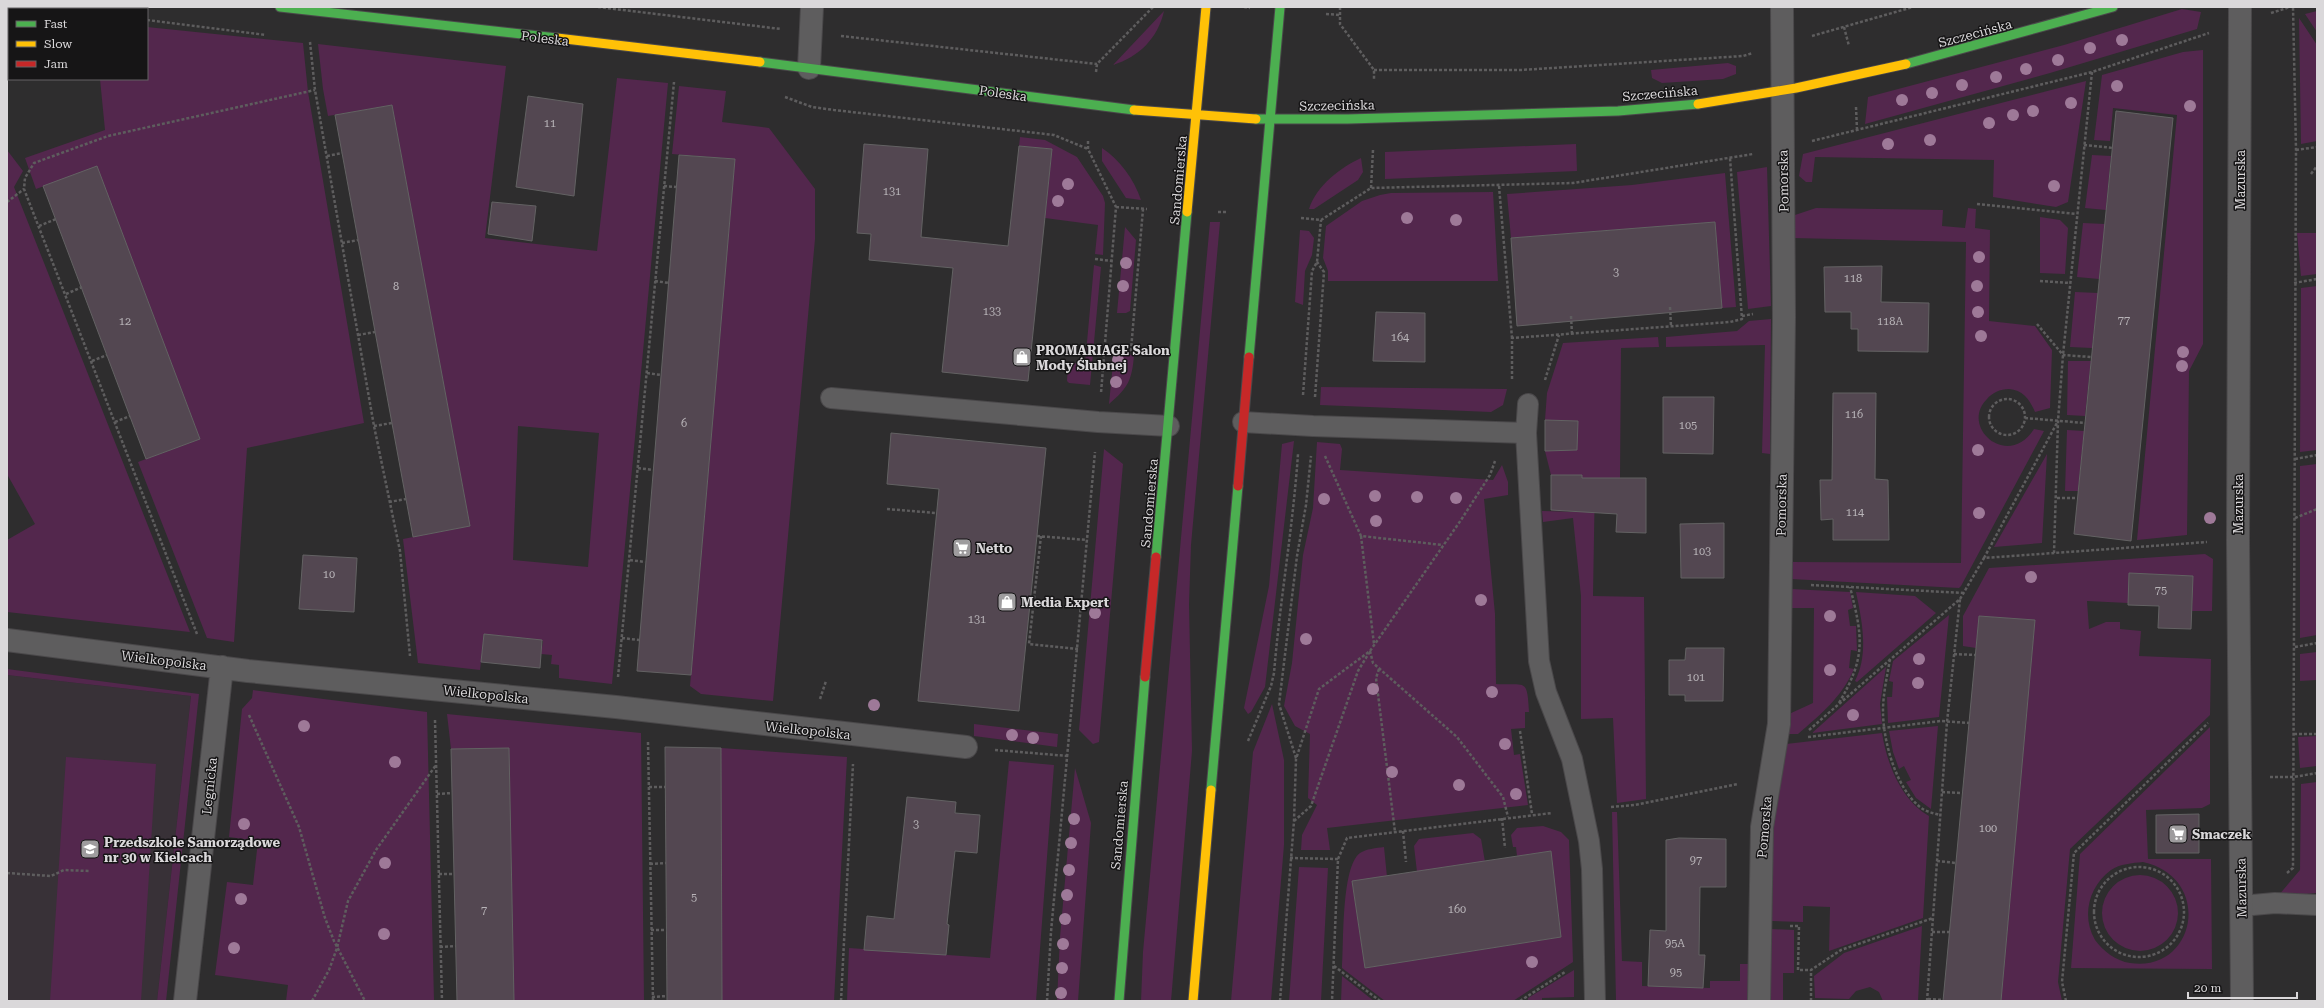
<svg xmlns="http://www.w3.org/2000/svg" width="2324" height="1008" font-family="'Roboto Serif',serif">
	<rect width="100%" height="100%" fill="#2e2d2e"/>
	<path fill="#383137" d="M7,675L191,696L157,1001H7Z"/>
	<path fill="#53274d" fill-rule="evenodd" d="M2182,9L2201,12L2197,29L2050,73L1865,124L1868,97L2064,45Z
		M1164,11C1158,38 1139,57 1113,65Z
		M2317,11V32L2305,14Z
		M2299,18L2317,45V141L2301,144Z
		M147,27L303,43L308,92L364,423L247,448L234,642L207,638L138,462L200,439L97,167L36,189L25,158L105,130L100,79H147Z
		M318,44L506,66L485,238L597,251L617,78L668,83L612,684L559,678V665L551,664L552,655L541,654L543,641L484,634L480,670L418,663L403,539L470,526L392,105L328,116L323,89ZM518,426L599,433L588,567L607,564L588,567L513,560Z
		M2203,50V344L2189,371L2187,535L2137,540L2177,115L2113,108L2110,141L2094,140L2102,75L2183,52Z
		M1728,63L1736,66V74L1723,79L1662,83L1652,78L1651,70Z
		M2086,81L2068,202L2056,207L1993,197L1994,160L1815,157L1812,182H1806L1799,176L1803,154Z
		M679,86L726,91L722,122L769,128L815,189V239L773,701L701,694L690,686L735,159L672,154Z
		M1020,137L1045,140L1077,157L1103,196L1105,203L1103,255L1095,254L1098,225L1045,218L1052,149L1019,146Z
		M1576,144L1577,171L1385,179V152Z
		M1102,148C1120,160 1134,179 1141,200L1126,198L1102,161Z
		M7,150L23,171L14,187L190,632L7,612V540L35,524L7,474Z
		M2092,155L2111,156L2106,210L2085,208Z
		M1361,158L1363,172L1358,180L1314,209H1309C1317,185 1340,168 1361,158Z
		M1767,167L1771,306L1748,309L1737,172Z
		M1725,173L1736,307L1722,308L1715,222L1511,238L1507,194L1632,185Z
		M1493,192L1498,281H1328V271L1323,258L1326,226L1362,201L1380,195L1391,193Z
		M1816,208L1943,210L1942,226L1965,228L1968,208L1976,209L1975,228L1990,230L1989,321L2035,326L2052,350L2050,408L2035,412C2030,400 2023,390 2009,389C2000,389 1992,393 1987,399C1959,427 2008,470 2034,429L2044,431L1961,586L1959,588L1791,579V562L1961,563L1966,242L1793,238L1795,215Z
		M2040,217L2060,220L2068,228L2065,274L2040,273Z
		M1210,222H1220L1191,545L1189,604L1192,751L1171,1001H1141L1143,952Z
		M2083,223L2105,224L2099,279L2077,277Z
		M1125,227L1136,240L1130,311L1126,313H1117Z
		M1300,230L1309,231L1314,238L1312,255L1305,271L1303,305L1295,302Z
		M2297,233H2317V274L2301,276Z
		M1094,265L1101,267L1090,385L1069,383L1067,381L1068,365L1073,363L1085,364Z
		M2317,286V450L2300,452L2301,288Z
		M2075,292L2098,293L2092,348L2070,347Z
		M1771,319L1770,454L1762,453L1765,345L1666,347V337L1737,331L1749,321Z
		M1658,337L1659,347L1621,348L1620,478H1595L1593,596L1644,597L1646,799L1617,803L1613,718L1581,719V596L1573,518L1543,522L1542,511L1579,512L1582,475H1551L1545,451L1577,450L1578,421L1545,420L1547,393L1563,343Z
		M1114,353L1134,355C1132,380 1128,388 1109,404Z
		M2068,361H2091L2085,416L2067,415Z
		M1321,387L1507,389L1503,405L1491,412L1320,405Z
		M2067,430L2084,431L2078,491H2065Z
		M1294,441L1265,687L1251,712L1248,714L1244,708L1269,586L1282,444Z
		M1317,442L1340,444L1342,449L1340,470L1493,480L1502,465L1508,482V495L1484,499L1495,614L1496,684C1526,686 1527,677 1529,712H1525V728L1511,729L1514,755L1520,754L1528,805L1327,828L1330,850H1301L1302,835L1317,805L1308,798L1310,734L1295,726L1284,706L1292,663L1303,555L1313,508Z
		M1104,449L1123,464L1099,742L1093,744L1079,730Z
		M2047,454L2042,543L1994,547Z
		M2317,464V635L2300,638V466Z
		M2205,554L2213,559L2212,611H2192L2193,576L2129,573L2128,603L2087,601L2089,629L2106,622H2120V629L2141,631L2139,656L2211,659L2210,715L2070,849L2058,982L2062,1001H2001L2035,620L1979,616L1976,648L1963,646V616L1989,568Z
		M1791,589L1850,592L1853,608L1848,610L1850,626H1856L1857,651L1851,650L1849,668L1854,669C1842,697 1820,715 1798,734H1788L1789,714L1813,703L1814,608H1789Z
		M1856,592L1915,596L1936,613L1857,682L1855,681C1869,654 1862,621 1856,592Z
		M1949,615L1939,717L1888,723L1887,697H1892L1893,682L1889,681L1893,661Z
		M2317,652V680L2300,681V654Z
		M1886,667L1880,704L1882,724L1812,733Z
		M7,669L199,694L166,1001H157L191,696L7,675Z
		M253,690L427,712L434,1001H286L288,985L215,975L227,882L253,885L258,841L229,837L242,709L252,698Z
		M1272,704L1284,760V845L1271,1001H1231L1253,752Z
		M447,714L641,733L644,1001H514L509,748L451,749Z
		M974,724L1058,734L1057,747L974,736Z
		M1938,726L1931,809L1916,798L1906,782L1911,780L1904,766L1899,769L1893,752L1889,731Z
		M2210,727V804L2202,808L2146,810L2148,859H2211L2212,969L2071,968L2080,854ZM2143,862C2214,878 2196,973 2130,963C2116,961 2103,951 2095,940C2081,916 2089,886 2111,870C2120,864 2132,863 2143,862Z
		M1882,733C1887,764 1901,800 1929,816L1923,918L1829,951L1830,907L1803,906V922L1772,921L1773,817L1786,744Z
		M2317,736V766L2300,768L2298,737Z
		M721,748L847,757L834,1001H722Z
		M66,757L156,764L141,1001H50Z
		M1009,761L1054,765L1036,1001H847L849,948L990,958Z
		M1075,768L1091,823L1078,1001H1057L1060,937Z
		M2317,782V893L2278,896L2300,870L2301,784Z
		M1612,812H1617L1622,961L1642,962V986L1710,988V981H1740V964H1751L1750,1001H1616Z
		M1543,826L1561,832L1569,840L1573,962L1513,1001H1385L1342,968C1344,944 1341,867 1360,853C1366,849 1376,848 1384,847L1387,877L1352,882L1365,968L1561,937L1551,851L1517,856L1516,847H1513L1511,835L1517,828Z
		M1473,833L1481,839L1485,862L1417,872L1414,846L1419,839Z
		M1299,867L1328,868L1321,1001H1289Z
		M2102 913a38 38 0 1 1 76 0a38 38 0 1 1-76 0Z
		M1922,926L1918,1001H1883L1879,992L1870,987L1856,991L1849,999L1815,998L1814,976L1844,953Z
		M1771,929L1794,930V973H1783V1001H1768Z
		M1574,970V997L1542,998V1001H1528V998Z
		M1342,976L1374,1001H1341Z"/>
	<path fill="#534751" stroke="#636263" d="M528,96L583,104L574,196L516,187Z
		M392,105L470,526L413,537L335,115Z
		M2116,111L2173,118L2131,541L2074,534Z
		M864,144L928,149L921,237L1008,246L1019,146L1052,149L1028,381L942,372L953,268L869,260L871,234L857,233Z
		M679,155L735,159L691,675L637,671Z
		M97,166L200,439L146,459L43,186Z
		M492,202L536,206L532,241L488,234Z
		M1715,222L1722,308L1517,326L1511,238Z
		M1882,266L1881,302L1929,303L1928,352L1858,351V329H1851V312H1825L1824,267Z
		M1376,312L1425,313V362L1373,361Z
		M1833,393H1876L1875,479L1888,480L1889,540H1833V519L1821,520L1820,480H1832Z
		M1663,397H1714L1713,454L1663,453Z
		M1545,420L1578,421L1577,450L1545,451Z
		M891,433L1046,448L1019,711L918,701L939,489L887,484Z
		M1551,475H1582V478H1646V533L1616,532L1617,514L1551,510Z
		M1724,523V578H1681L1680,524Z
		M303,555L357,558L354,612L299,609Z
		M2129,573L2193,576L2191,629L2158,628L2159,606L2128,605Z
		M1979,616L2035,620L2001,1001H1943Z
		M484,634L542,640L540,668L481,662Z
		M1686,648H1724L1723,701H1685V695H1669V660H1685Z
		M665,747L721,748L722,1001H667Z
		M509,748L514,1001H457L451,749Z
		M907,797L956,802L955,813L980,815L977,853L955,851L947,924L949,925L946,955L864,950L867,916L894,919Z
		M2199,814V853H2156V815Z
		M1679,838L1726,839V887H1700L1699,955H1705L1703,988L1648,986L1650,930L1666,931V840Z
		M1551,851L1561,937L1365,968L1352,881Z"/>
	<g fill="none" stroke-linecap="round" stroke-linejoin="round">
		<defs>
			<path id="lane" d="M831,398L1098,422L1169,426
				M1528,404L1526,433L1539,661L1546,692L1572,759L1589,841L1592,869L1595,1001
				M1243,422L1313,426L1526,433
				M2241,906L2275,903L2317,905"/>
			<path id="street" d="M2240,7L2238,541L2242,1001
				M809,68L812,7
				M7,640L248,671L616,707L966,747
				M185,1001L222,667
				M1759,1001L1762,827L1779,724L1784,317L1782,7"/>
			<path id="fast" d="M280,7L557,38
				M760,62L1134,110
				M1906,64L2113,7
				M1256,119H1348L1618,111L1698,104
				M1249,357L1280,7
				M1156,557L1187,212
				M1211,790L1238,486
				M1119,1001L1145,677"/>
			<path id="slow" d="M557,38L760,62
				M1698,104L1796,88L1906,64
				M1134,110L1256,119
				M1187,212L1206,7
				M1193,1001L1211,790"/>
			<path id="jam" d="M1238,486L1249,357
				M1145,677L1156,557"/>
		</defs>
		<use href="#lane" stroke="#4a484a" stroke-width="22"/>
		<use href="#street" stroke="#4a484a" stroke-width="24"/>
		<use href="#fast" stroke="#4a484a" stroke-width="11"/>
		<use href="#slow" stroke="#4a484a" stroke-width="11"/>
		<use href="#jam" stroke="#4a484a" stroke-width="11"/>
		<path stroke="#5e5d5e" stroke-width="2.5" stroke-dasharray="3 2" stroke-linecap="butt" d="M41,7L58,9
			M598,7L781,29
			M1244,7L1250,8
			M1340,7V24L1374,70V80
			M2271,13L2290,7
			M1326,14L1340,15
			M147,20L266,35
			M1844,27L1849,46
			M841,36L1097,64
			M1812,36L1913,7
			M310,42L315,90L374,426L400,551L410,656
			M1374,70H1521L1743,56L1753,53
			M1096,72L1097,64L1153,7
			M2092,72L2063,355L2058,421L2054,553L2207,542
			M785,97L812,107L834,110L1054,135L1088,149
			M1856,107L1857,130
			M1088,141V149L1116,207L1101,393
			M1812,141L2092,72L2209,33
			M2084,145L2113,148
			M2296,150L2317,147
			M327,156L342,153
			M2311,174L2317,166
			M664,186L676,187
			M1499,186L1512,338
			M1371,188L1373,150
			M7,202L24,189
			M1977,204L2076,214
			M1116,207L1147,209
			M1218,212H1228
			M1301,218L1321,220L1371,188L1573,183L1753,154
			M39,226L56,219
			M342,243L358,240
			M1095,259L1112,261
			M655,281L669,283
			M2040,281L2070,283
			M2294,283L2317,279
			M66,294L82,287
			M1670,307L1671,326
			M1571,316L1572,334
			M1742,316L1753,314
			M2037,324L2063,355L2091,357
			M358,335L375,332
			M1105,348L1131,350L1143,209
			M92,361L107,355
			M647,373L661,375
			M1512,379V338L1730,322L1742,319L1730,158
			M1545,380L1559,335
			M1303,395L1312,271L1317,262L1321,220
			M1315,397L1324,272L1317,262
			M1989 417a18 18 0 1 1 36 0a18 18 0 1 1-36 0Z
			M2025,418L2085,423
			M115,422L130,416
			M374,426L392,423
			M1325,456L1361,536L1443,545
			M2295,459L2317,455
			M638,468L653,470
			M2057,498H2077
			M389,502L406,499
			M887,509L936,513
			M2295,518L2317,509
			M1037,536L1087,540
			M1041,536L1029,644L1078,649
			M1361,536L1374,644
			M1984,558L2058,421
			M630,560L645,562
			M1811,585L1965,593
			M197,634L24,189L25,178L34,163L108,136L315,90
			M622,638L639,640
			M2295,647L2317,643
			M1370,651L1373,663L1457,737L1503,797L1508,817
			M1954,654L1975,655
			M1890,659C1887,677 1883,694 1883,711C1883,741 1896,788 1920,807C1926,812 1933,813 1940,815
			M1379,669L1376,678L1395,832
			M618,677L674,82
			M820,699L826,681
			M1839,703C1866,657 1863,638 1850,587
			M249,715L299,827L325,918L334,941L365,1001
			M435,720L442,1001
			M1809,730L1960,599L1984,558L2054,553
			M1520,731L1532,814
			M2294,734H2317
			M1808,737L1941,721L1969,723
			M1248,741L1271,686L1274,673C1280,600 1293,527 1298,454
			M648,742L653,1001
			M995,750L1068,756
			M1296,758L1279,704L1297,556L1306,505L1311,456
			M2270,777H2294L2317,773
			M649,787H665
			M1942,792L1962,793
			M437,794L452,793
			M1611,807L1635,805L1738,784
			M1502,818L1505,848
			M1294,821L1311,806L1358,671L1369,653
			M1403,831L1406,862
			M1290,858L1338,859L1332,1001
			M1338,859L1347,838L1552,813
			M1937,861L1956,863
			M650,864L666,863
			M2094 912a45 45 0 1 1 90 0a45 45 0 1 1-90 0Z
			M7,873L51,876L64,870L89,871
			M2287,873L2293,868L2296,150L2293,7
			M439,874H454
			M1790,926H1799L1798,970H1811
			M651,930H667
			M1932,932H1949
			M440,947L456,946
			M1334,966L1380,1001
			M652,997L667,996
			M1928,999L1943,1000
			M312,1001L329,970L337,948L348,901L376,850L436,765
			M841,1001L853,764
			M1047,1001L1051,932L1095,452
			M1280,1001L1294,821L1296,759L1319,689L1370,651L1461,520L1490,475L1495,461
			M1520,1001L1565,972
			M1811,1001V970L1841,950L1933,918
			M1927,1001L1947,722L1960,599
			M2066,1001L2062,982L2074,853L2208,723"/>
		<use href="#lane" stroke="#5e5d5e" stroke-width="20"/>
		<use href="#street" stroke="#5e5d5e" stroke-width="22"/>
		<use href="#fast" stroke="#4caf50" stroke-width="9"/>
		<use href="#slow" stroke="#ffc107" stroke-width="9"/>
		<use href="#jam" stroke="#c62828" stroke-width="9"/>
	</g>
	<g fill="#9e7998">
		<circle cx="2122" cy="40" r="6"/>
		<circle cx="2090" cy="48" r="6"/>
		<circle cx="2058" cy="60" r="6"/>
		<circle cx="2026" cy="69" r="6"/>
		<circle cx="1996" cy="77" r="6"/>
		<circle cx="1962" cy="85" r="6"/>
		<circle cx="2117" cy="86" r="6"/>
		<circle cx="1932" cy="93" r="6"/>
		<circle cx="1902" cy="100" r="6"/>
		<circle cx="2071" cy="103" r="6"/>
		<circle cx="2190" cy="106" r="6"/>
		<circle cx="2033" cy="111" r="6"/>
		<circle cx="2013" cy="115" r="6"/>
		<circle cx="1989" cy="123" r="6"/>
		<circle cx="1930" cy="140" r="6"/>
		<circle cx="1888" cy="144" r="6"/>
		<circle cx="1068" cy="184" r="6"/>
		<circle cx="2054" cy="186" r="6"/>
		<circle cx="1058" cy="201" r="6"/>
		<circle cx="1407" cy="218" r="6"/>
		<circle cx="1456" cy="220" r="6"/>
		<circle cx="1979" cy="257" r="6"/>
		<circle cx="1126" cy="263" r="6"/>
		<circle cx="1123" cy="286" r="6"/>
		<circle cx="1977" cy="286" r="6"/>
		<circle cx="1978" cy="312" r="6"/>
		<circle cx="1981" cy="336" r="6"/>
		<circle cx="2183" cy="352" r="6"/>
		<circle cx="1118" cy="360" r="6"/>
		<circle cx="2182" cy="366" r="6"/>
		<circle cx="1116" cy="382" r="6"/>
		<circle cx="1978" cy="450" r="6"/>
		<circle cx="1375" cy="496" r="6"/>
		<circle cx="1417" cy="497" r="6"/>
		<circle cx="1456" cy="498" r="6"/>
		<circle cx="1324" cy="499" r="6"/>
		<circle cx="1979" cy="513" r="6"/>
		<circle cx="2210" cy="518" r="6"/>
		<circle cx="1376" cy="521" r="6"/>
		<circle cx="2031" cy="577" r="6"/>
		<circle cx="1481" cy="600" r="6"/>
		<circle cx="1095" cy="613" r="6"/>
		<circle cx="1830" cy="616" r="6"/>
		<circle cx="1306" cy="639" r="6"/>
		<circle cx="1919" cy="659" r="6"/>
		<circle cx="1830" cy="670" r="6"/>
		<circle cx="1918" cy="683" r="6"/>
		<circle cx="1373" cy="689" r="6"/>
		<circle cx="1492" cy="692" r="6"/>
		<circle cx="874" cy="705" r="6"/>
		<circle cx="1853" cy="715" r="6"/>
		<circle cx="304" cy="726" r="6"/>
		<circle cx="1012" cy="735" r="6"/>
		<circle cx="1033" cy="738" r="6"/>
		<circle cx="1505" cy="744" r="6"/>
		<circle cx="395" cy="762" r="6"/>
		<circle cx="1392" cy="772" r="6"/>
		<circle cx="1459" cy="785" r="6"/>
		<circle cx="1516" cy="794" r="6"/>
		<circle cx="1074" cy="819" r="6"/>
		<circle cx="244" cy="824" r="6"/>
		<circle cx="1071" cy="843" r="6"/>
		<circle cx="385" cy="863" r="6"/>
		<circle cx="1069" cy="870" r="6"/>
		<circle cx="1067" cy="895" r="6"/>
		<circle cx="241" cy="899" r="6"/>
		<circle cx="1065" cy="919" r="6"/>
		<circle cx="384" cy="934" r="6"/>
		<circle cx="1063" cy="944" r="6"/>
		<circle cx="234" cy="948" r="6"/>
		<circle cx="1532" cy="962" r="6"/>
		<circle cx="1062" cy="968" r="6"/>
		<circle cx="1061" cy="993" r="6"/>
	</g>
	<defs>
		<symbol id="shop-square" viewBox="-11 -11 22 22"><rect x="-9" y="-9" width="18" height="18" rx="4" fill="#9e9c9e" stroke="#161516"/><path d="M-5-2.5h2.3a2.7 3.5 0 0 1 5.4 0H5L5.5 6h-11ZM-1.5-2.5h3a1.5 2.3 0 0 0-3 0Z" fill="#fff"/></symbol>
		<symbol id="supermarket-square" viewBox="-11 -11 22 22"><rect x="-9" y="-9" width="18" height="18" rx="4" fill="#9e9c9e" stroke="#161516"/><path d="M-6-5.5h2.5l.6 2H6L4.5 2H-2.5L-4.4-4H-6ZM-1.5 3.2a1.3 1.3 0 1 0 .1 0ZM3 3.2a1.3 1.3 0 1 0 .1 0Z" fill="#fff"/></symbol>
		<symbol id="school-square" viewBox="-11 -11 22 22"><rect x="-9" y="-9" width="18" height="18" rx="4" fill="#9e9c9e" stroke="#161516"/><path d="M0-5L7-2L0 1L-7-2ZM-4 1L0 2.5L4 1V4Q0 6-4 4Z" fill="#fff"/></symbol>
	</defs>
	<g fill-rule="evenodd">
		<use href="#shop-square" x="1011" y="346" width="22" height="22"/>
		<use href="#supermarket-square" x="951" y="537" width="22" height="22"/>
		<use href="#shop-square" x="996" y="591" width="22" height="22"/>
		<use href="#supermarket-square" x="2167" y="823" width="22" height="22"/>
		<use href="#school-square" x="79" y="838" width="22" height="22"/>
	</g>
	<g text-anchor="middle" stroke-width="3" stroke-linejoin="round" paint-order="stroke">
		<g font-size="11" fill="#b8b4b8">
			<text x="550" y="127">11</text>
			<text x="892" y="195">131</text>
			<text x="1616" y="276">3</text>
			<text x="1853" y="282">118</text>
			<text x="396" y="290">8</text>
			<text x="992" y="315">133</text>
			<text x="2124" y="324">77</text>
			<text x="125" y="325">12</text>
			<text x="1890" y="325">118A</text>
			<text x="1400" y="341">164</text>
			<text x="1854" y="418">116</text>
			<text x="684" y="427">6</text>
			<text x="1688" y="429">105</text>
			<text x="1855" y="516">114</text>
			<text x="1702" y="555">103</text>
			<text x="329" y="578">10</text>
			<text x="2161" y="594">75</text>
			<text x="977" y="623">131</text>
			<text x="1696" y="681">101</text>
			<text x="916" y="828">3</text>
			<text x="1988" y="832">100</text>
			<text x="1696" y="864">97</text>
			<text x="694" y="901">5</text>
			<text x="1457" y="913">160</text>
			<text x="484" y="914">7</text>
			<text x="1675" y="947">95A</text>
			<text x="1676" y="976">95</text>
		</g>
		<g font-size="13" fill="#dad8da" stroke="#161516">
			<text transform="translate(1975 33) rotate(-15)" y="5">Szczecińska</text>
			<text transform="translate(545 38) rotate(7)" y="5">Poleska</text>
			<text transform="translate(1003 93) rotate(8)" y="5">Poleska</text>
			<text transform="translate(1660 93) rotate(-5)" y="5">Szczecińska</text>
			<text transform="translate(1337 105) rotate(-1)" y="5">Szczecińska</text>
			<text transform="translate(1178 180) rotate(-85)" y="5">Sandomierska</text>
			<text transform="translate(2240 180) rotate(-90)" y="5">Mazurska</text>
			<text transform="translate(1783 181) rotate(-91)" y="5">Pomorska</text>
			<text transform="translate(1149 503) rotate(-85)" y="5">Sandomierska</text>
			<text transform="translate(2238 504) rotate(-90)" y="5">Mazurska</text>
			<text transform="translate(1781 505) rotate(-89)" y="5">Pomorska</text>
			<text transform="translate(164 660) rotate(7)" y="5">Wielkopolska</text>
			<text transform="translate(486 694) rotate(6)" y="5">Wielkopolska</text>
			<text transform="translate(808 730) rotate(6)" y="5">Wielkopolska</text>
			<text transform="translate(209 786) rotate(-84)" y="5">Legnicka</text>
			<text transform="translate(1119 825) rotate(-85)" y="5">Sandomierska</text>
			<text transform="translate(1764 827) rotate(-85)" y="5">Pomorska</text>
			<text transform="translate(2241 888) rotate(-91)" y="5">Mazurska</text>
		</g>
		<g font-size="13" font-weight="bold" fill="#dad8da" stroke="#161516" text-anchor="start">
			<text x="1036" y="355">PROMARIAGE Salon<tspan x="1036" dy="15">Mody Ślubnej</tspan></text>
			<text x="976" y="553">Netto</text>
			<text x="1021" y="607">Media Expert</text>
			<text x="2192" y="839">Smaczek</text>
			<text x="104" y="847">Przedszkole Samorządowe<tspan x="104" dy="15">nr 30 w Kielcach</tspan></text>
		</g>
	</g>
	<rect width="2324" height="1008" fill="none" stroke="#dad8da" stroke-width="16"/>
	<rect x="8" y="8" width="140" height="72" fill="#161516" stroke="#646364"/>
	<rect x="16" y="21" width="20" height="6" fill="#4caf50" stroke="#646364"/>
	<text x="44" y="28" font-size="12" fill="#dad8da">Fast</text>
	<rect x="16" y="41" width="20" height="6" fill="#ffc107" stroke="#646364"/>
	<text x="44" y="48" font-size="12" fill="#dad8da">Slow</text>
	<rect x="16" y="61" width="20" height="6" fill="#c62828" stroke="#646364"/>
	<text x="44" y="68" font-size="12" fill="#dad8da">Jam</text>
	<path d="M2188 992v6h109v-6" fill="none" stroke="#dad8da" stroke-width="2"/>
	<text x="2194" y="992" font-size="12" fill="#dad8da" stroke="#161516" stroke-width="3" paint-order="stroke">20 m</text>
</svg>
